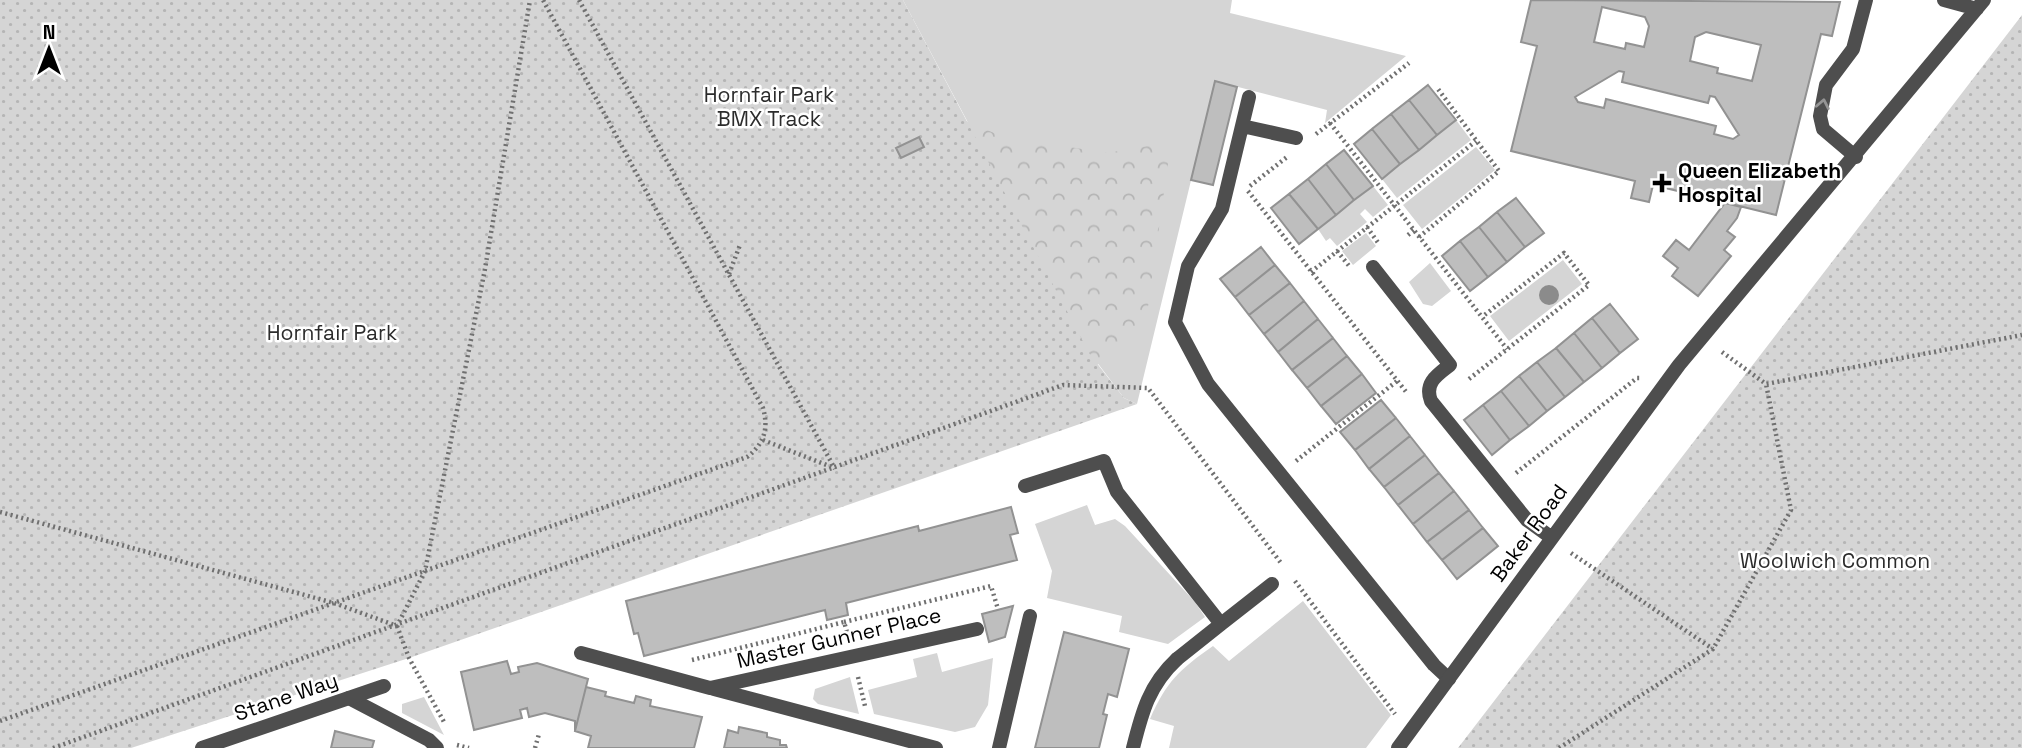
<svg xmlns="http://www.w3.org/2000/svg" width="2022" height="748" font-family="'Space Grotesk',sans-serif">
	<defs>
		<pattern id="forest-crowns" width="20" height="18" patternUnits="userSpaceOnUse" patternTransform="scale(1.75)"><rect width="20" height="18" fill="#d5d5d5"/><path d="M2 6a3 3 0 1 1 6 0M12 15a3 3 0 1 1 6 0" fill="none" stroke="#b5b5b5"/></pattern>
		<pattern id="park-dots" width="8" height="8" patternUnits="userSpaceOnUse" patternTransform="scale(1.75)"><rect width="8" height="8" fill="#d5d5d5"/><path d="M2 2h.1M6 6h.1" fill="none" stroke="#b5b5b5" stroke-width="1.8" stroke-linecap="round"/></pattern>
	</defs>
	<rect width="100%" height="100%" fill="#fff"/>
	<path fill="#d5d5d5" d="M903,0H1232L1230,13L1406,56L1325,123L1327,110L1215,81L1137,404L1124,398L1090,353Z
		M1456,120L1471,140L1397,198L1382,179Z
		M1476,147L1495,170L1422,229L1403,205Z
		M1373,186L1388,205L1373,217L1365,209L1360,214L1367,222L1337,246L1330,238L1326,241L1318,229Z
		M1366,233L1376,246L1353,265L1342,251Z
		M1563,260L1582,284L1509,341L1490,316Z
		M1430,263L1451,291L1432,306L1423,304L1409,282Z
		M1087,505L1095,525L1115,519L1125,526L1195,602L1205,617L1168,644L1119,632L1122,616L1047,598L1052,571L1035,524Z
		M1303,601L1391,715L1366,748H1169L1174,726L1150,719C1166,682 1180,669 1213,646L1229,661Z
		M937,653L942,672L993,658L988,705L975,727L955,732L874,714L868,690L917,677L913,659Z
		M850,677L859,714L818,704L813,699L815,689Z
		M424,697L444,735L402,713V704Z"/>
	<path fill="url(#forest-crowns)" d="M931,106L1001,136L1107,153L1171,142L1147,314L1118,359L1069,372Z"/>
	<path fill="url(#park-dots)" d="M0,0H903L1089,353L1124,398L1137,404L409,658L131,748H0Z
		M2022,15V748H1458Z"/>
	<path fill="#bebebe" stroke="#929292" stroke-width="2" fill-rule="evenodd" d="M1531,0L1840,2L1832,36L1821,34L1776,215L1653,185L1649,202L1631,198L1635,181L1511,151L1537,46L1521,42ZM1602,7L1645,17L1649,26L1644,47L1626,43L1625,49L1594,42ZM1706,32L1761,45L1752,81L1717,73L1718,68L1690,61L1695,37ZM1619,71L1624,72L1622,82L1708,103L1710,96L1715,97L1739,135L1733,139L1714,134L1716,126L1606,99L1604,108L1578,102L1575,97Z
		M1215,81L1237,87L1213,185L1191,180Z
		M1428,85L1456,120L1437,135L1409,100Z
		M1409,100L1437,135L1419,150L1391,114Z
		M1391,114L1419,150L1400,164L1372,129Z
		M1372,129L1400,164L1382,179L1354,144Z
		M919,137L924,147L901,158L896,148Z
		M1344,150L1373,186L1354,200L1326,164Z
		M1326,164L1354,200L1336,215L1308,179Z
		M1308,179L1336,215L1318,229L1289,194Z
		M1289,194L1318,229L1299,244L1271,208Z
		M1516,198L1544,233L1525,247L1497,212Z
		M1725,203L1741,207L1737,218L1727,231L1735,237L1724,250L1731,256L1698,296L1672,276L1678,268L1663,256L1676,240L1689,250Z
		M1497,212L1525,247L1507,262L1479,227Z
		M1479,227L1507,262L1488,277L1460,241Z
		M1460,241L1488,277L1470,291L1442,256Z
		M1261,247L1275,265L1235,297L1220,279Z
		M1275,265L1290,283L1249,315L1235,297Z
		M1290,283L1304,301L1264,334L1249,315Z
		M1304,301L1318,319L1278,352L1264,334Z
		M1610,304L1638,339L1620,353L1592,318Z
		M1592,318L1620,353L1602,368L1574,333Z
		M1318,319L1333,338L1292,370L1278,352Z
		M1574,333L1602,368L1584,382L1556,348Z
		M1333,338L1347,356L1307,388L1292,370Z
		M1556,348L1584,382L1565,397L1537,362Z
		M1347,356L1362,374L1321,406L1307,388Z
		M1537,362L1565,397L1547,411L1519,376Z
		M1362,374L1376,393L1336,424L1321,406Z
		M1519,376L1547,411L1529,426L1501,391Z
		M1501,391L1529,426L1510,440L1483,405Z
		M1381,400L1396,418L1355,450L1340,432Z
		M1483,405L1510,440L1492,455L1464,420Z
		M1396,418L1410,436L1369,469L1355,450Z
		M1410,436L1425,455L1384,487L1369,469Z
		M1425,455L1439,473L1398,505L1384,487Z
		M1439,473L1454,491L1413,524L1398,505Z
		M1454,491L1469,510L1427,542L1413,524Z
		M1011,507L1018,533L1010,535L1017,560L846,603L848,615L827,620L825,610L644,656L638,633L634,634L626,601L918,526L919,531Z
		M1469,510L1483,528L1442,560L1427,542Z
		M1483,528L1498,546L1457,579L1442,560Z
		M1013,606L1005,637L989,642L982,614Z
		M1064,632L1129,649L1117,697L1108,694L1103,714L1107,715L1099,748H1035Z
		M507,661L511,674L519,672L518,667L537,663L588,679L575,731V721L545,713L529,717L527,708L520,710L522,718L474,730L461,672Z
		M586,687L606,692L605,696L634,703L636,696L651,700L650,706L702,717L694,748H588L591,736L575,731Z
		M739,727L767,733V737L780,740V745H786L787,748H724L728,730L738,733Z
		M335,731L374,741L372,748H331Z"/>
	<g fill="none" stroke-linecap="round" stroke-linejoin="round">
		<path stroke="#707070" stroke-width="4.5" stroke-dasharray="2 3.5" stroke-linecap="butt" d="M579,0L835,469
			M1330,123L1507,349
			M1316,134L1409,63
			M1250,186L1287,157
			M1248,191L1407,393
			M1367,227L1379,244
			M1408,235L1414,230
			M1419,237L1499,171L1438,89
			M1337,251L1350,267
			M1311,272L1476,141
			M729,274L740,245
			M1722,352L1766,384L2022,335
			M1469,379L1589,285L1564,253L1482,317
			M763,440L834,468
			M1296,461L1397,381
			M1516,473L1637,378H1642
			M0,512L334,603L397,626L425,571L485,269L530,0
			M1571,553L1713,649
			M1295,581L1395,714
			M844,622L991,586L998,609
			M397,626L409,658L444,722
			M692,660L844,622L848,635
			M858,677L865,706
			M0,721L747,457C764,444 769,429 763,408L543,0
			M457,745L469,748
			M53,748L1063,385L1148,388L1281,563
			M535,748L539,734
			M1559,748L1713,649L1791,510L1766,384"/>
		<path stroke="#4e4e4e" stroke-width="14" d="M1249,97L1222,209L1188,266L1175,322L1208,384L1434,665L1449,679
			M1242,126L1296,138
			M1025,486L1104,461L1117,492L1221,624L1177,659
			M1221,624L1272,584
			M349,698L429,740L437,748"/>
		<path stroke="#4e4e4e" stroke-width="14" d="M1944,0L1977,9
			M1856,157L1823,129L1820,116L1826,85L1853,49L1866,0
			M1373,267L1450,365C1437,375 1424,383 1431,401L1527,520L1552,538
			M581,653L710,688L977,629
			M714,689L936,748
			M202,748L384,686
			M999,748L1030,616
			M1133,748C1142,712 1149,685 1177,659
			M1398,748L1679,365L1984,0"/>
	</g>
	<circle fill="#8b8b8b" cx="1549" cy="295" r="10"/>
	<defs><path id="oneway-chevron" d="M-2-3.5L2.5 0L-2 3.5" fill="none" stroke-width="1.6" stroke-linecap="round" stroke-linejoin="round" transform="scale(1.75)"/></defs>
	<use stroke="#959595" href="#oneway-chevron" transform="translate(1823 104) rotate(-79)"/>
	<path fill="#000" stroke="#fff" stroke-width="2.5" d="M1658.5 172.5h7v7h7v7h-7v7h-7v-7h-7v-7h7z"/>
	<g text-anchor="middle" stroke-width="5" stroke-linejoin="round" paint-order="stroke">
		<g font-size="21" fill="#2c2c2c" stroke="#fff">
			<text x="769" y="102">Hornfair Park<tspan x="769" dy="24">BMX Track</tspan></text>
			<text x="332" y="340">Hornfair Park</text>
			<text x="1835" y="568">Woolwich Common</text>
		</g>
		<g font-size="21" font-weight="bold" fill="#000" stroke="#fff" text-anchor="start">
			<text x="1678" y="178">Queen Elizabeth<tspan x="1678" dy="24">Hospital</tspan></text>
		</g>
		<g font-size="21" fill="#000" stroke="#fff">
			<text transform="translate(1529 533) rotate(-54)" y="7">Baker Road</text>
			<text transform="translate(839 638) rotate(-13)" y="7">Master Gunner Place</text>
			<text transform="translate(286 697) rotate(-19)" y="7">Stane Way</text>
		</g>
	</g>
	<g transform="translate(49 49)" stroke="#ffffff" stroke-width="5" paint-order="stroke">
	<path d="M0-5L12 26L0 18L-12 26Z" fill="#000000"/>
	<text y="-10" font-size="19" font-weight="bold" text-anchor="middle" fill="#000000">N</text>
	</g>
</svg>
